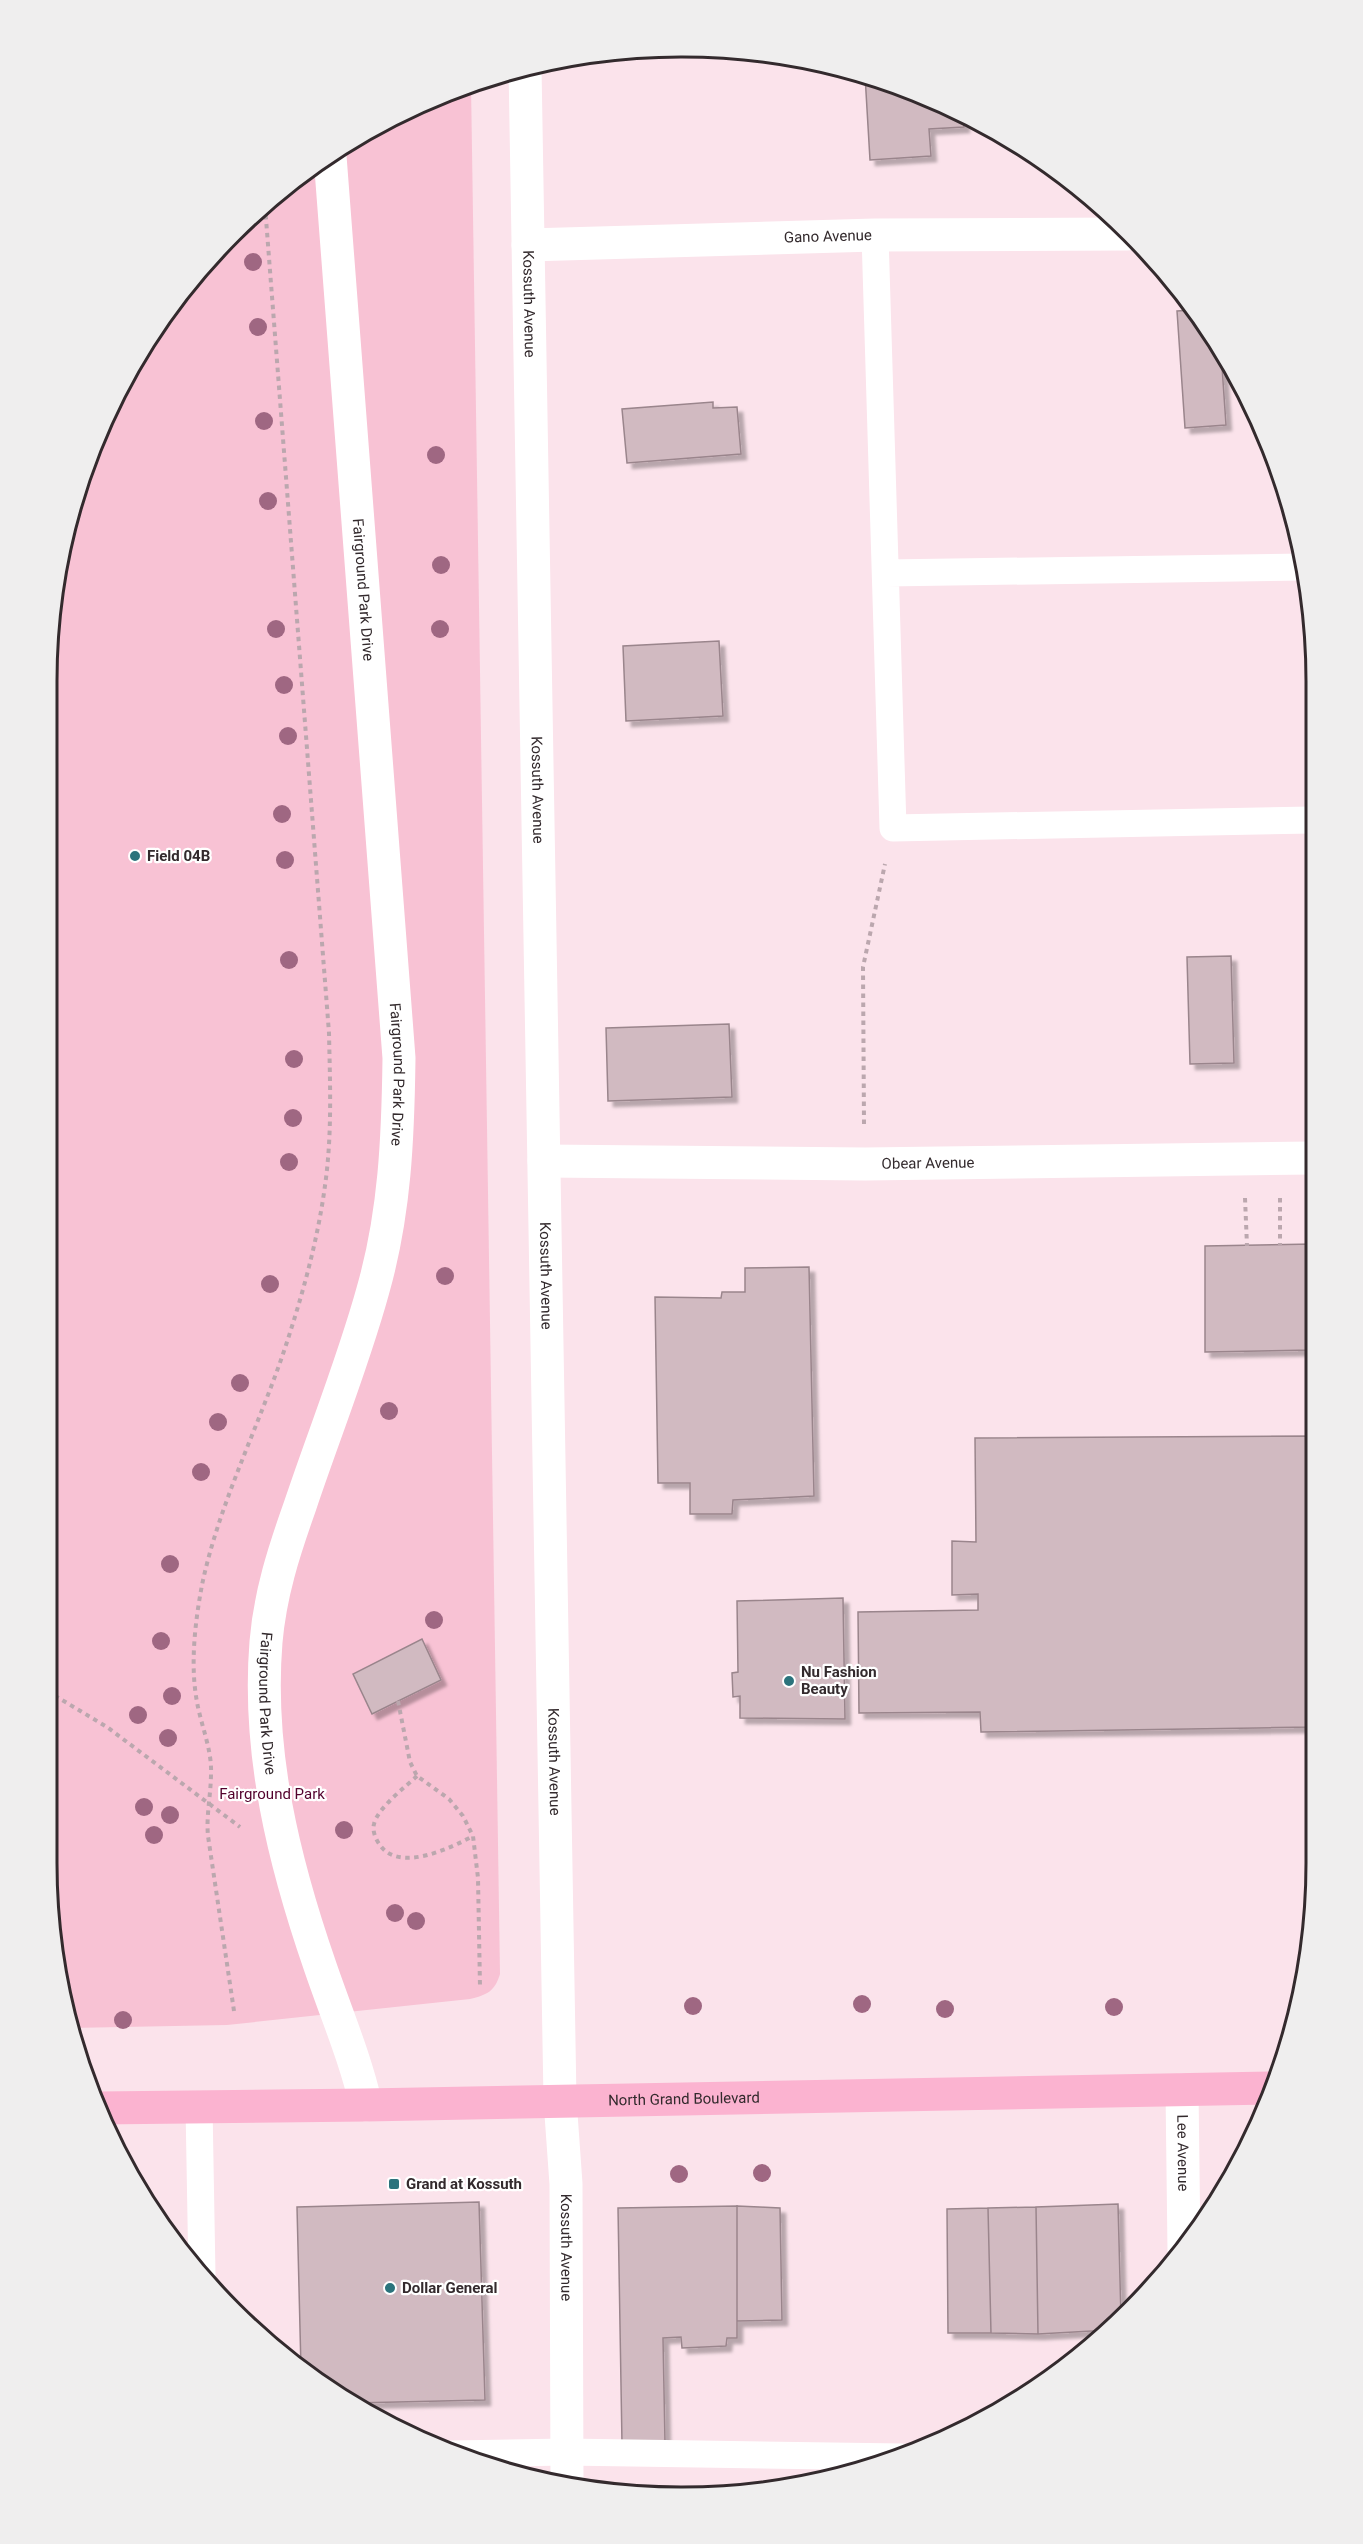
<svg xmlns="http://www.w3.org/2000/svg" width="1363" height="2544" font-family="Roboto,sans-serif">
	<defs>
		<filter id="shadow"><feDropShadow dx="5.5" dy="5.5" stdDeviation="1.5" flood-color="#0004"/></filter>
	</defs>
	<rect width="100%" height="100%" fill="#fbe3eb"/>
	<path fill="#f8c2d4" d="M471,85L500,1974C495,1991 487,1995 470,1999L227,2025L70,2028L59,1986L47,1863L48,640L68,517L131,364L204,263L295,178L400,112Z"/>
	<path fill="#d1bac1" stroke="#9a858c" stroke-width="1.5" filter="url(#shadow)" d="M865,75L885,80L963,115L964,127L929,129L931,156L870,160Z
		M1193,310L1209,328L1221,352L1226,425L1185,428L1177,311Z
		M713,402V408L737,407L741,454L627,463L622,409Z
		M719,641L723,716L626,721L623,646Z
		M1231,956L1234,1063L1190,1064L1187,957Z
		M729,1024L732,1097L608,1101L606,1028Z
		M1313,1244V1350L1205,1352V1246Z
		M809,1267L814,1496L733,1500L732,1514H690V1483H658L655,1297L721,1298L722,1292H745V1268Z
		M1314,1436L1315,1727L981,1732L980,1712L859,1713L858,1612L978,1610V1594L952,1595V1541L976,1542L975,1438Z
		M843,1598L845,1719L740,1718V1696L733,1697L732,1673L738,1672L737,1601Z
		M422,1639L441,1680L372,1714L353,1674Z
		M479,2202L485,2400L353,2403L329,2391L301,2369L297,2207Z
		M1118,2204L1121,2318L1110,2330L1038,2334L1036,2207Z
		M737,2206V2338H727L726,2346L682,2348L681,2337L663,2338L665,2443L622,2444L618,2208Z
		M737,2206L780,2208L782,2320L737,2321Z
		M1036,2207L1038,2334L991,2333L988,2208Z
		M988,2208L991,2333H948L947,2209Z"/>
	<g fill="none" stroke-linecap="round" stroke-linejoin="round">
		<path stroke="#bba7ae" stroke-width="4" stroke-dasharray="4.5 4.5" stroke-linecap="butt" d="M864,1124L863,967L885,864
			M1245,1198L1247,1246
			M1280,1198V1245
			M47,1691L107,1727L240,1827
			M398,1701L410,1762L417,1776L449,1799L463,1816L473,1836L478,1878L480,1987
			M417,1776C405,1787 377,1809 374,1824C372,1831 376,1840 380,1845C399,1873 451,1848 473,1836
			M234,2011L208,1836C206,1815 211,1795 211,1773C212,1750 201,1725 197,1702C190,1665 195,1622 202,1585C219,1503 260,1424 286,1345C304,1290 319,1235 326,1178C332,1130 330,1081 329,1033L265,206"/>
		<path stroke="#fff" stroke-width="27" d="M875,235L893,828L1312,820
			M886,573L1304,567
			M199,2106L202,2275
			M452,2454L566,2452L902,2457"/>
		<g stroke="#fff" stroke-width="33">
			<path id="s1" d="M525,67L560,2100L566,2184L567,2484"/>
			<path id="s2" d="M330,156L399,1058C398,1137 395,1213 373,1290C353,1363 324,1434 300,1506C284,1551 270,1594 266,1642C257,1753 284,1862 320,1966C336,2013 355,2057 366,2105"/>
			<path id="s3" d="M528,245L875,235L1127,234"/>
			<path id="s4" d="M544,1161L865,1164L1313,1158"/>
			<path id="s5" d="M1182,2090L1184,2251"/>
		</g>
		<path stroke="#fbb3d0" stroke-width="33" id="s6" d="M99,2108L366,2105L1270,2088"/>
	</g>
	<g fill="#9f6782">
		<circle cx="253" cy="262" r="9"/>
		<circle cx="258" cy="327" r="9"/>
		<circle cx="264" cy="421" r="9"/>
		<circle cx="436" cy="455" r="9"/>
		<circle cx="268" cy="501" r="9"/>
		<circle cx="441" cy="565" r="9"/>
		<circle cx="276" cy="629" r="9"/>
		<circle cx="440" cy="629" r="9"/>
		<circle cx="284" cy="685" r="9"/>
		<circle cx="288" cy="736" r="9"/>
		<circle cx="282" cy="814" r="9"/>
		<circle cx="285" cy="860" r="9"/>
		<circle cx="289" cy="960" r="9"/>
		<circle cx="294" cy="1059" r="9"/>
		<circle cx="293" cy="1118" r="9"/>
		<circle cx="289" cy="1162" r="9"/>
		<circle cx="445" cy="1276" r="9"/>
		<circle cx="270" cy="1284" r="9"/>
		<circle cx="240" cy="1383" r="9"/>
		<circle cx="389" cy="1411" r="9"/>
		<circle cx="218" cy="1422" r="9"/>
		<circle cx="201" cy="1472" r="9"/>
		<circle cx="170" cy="1564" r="9"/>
		<circle cx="434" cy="1620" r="9"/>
		<circle cx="161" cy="1641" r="9"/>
		<circle cx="172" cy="1696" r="9"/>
		<circle cx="138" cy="1715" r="9"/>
		<circle cx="168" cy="1738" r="9"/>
		<circle cx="144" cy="1807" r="9"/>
		<circle cx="170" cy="1815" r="9"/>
		<circle cx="344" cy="1830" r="9"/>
		<circle cx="154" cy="1835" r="9"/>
		<circle cx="395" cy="1913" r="9"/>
		<circle cx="416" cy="1921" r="9"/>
		<circle cx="862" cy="2004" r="9"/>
		<circle cx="693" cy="2006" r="9"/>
		<circle cx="1114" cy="2007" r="9"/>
		<circle cx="945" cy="2009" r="9"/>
		<circle cx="123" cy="2020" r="9"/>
		<circle cx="762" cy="2173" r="9"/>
		<circle cx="679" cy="2174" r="9"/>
	</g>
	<g fill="#2b737c" stroke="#fff" stroke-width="2">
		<circle cx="135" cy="856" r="6"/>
		<circle cx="789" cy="1681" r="6"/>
		<rect x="388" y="2178" width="12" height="12" rx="3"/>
		<circle cx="390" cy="2288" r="6"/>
	</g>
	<g text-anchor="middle" stroke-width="4.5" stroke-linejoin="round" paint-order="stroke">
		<g font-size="15" fill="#332a2d" stroke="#fff">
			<text dy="5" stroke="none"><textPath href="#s3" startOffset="300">Gano Avenue</textPath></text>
			<text dy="5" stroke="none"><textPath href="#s1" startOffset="237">Kossuth Avenue</textPath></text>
			<text dy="5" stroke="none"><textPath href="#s2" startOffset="435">Fairground Park Drive</textPath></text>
			<text dy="5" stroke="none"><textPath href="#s1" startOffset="723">Kossuth Avenue</textPath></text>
			<text dy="5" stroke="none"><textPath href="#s2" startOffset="921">Fairground Park Drive</textPath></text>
			<text dy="5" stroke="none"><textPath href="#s4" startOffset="384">Obear Avenue</textPath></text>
			<text dy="5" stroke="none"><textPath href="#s1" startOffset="1209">Kossuth Avenue</textPath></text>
			<text dy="5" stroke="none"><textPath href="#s2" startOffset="1569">Fairground Park Drive</textPath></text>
			<text dy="5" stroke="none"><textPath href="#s1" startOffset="1695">Kossuth Avenue</textPath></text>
			<text dy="5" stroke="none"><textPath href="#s6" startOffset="585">North Grand Boulevard</textPath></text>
			<text dy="5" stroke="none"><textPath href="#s5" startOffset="63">Lee Avenue</textPath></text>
			<text dy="5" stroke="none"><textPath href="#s1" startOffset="2181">Kossuth Avenue</textPath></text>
		</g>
		<g font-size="15" font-weight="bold" fill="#332a2d" stroke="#fff" text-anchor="start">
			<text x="147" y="861">Field 04B</text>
			<text x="801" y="1677">Nu Fashion<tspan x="801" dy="17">Beauty</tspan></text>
			<text x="406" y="2189">Grand at Kossuth</text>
			<text x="402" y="2293">Dollar General</text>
		</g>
		<g font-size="15" fill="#53022d" stroke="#fff">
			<text x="272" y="1799">Fairground Park</text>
		</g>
	</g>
	<path d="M0 0H1363V2544H0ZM681 57H682A624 624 0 0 1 1306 681V1863A624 624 0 0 1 682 2487H681A624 624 0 0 1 57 1863V681A624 624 0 0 1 681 57Z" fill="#efeeee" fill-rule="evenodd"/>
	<path fill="none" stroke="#332a2d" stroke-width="3" d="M681 57H682A624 624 0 0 1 1306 681V1863A624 624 0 0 1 682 2487H681A624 624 0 0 1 57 1863V681A624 624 0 0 1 681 57Z"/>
</svg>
